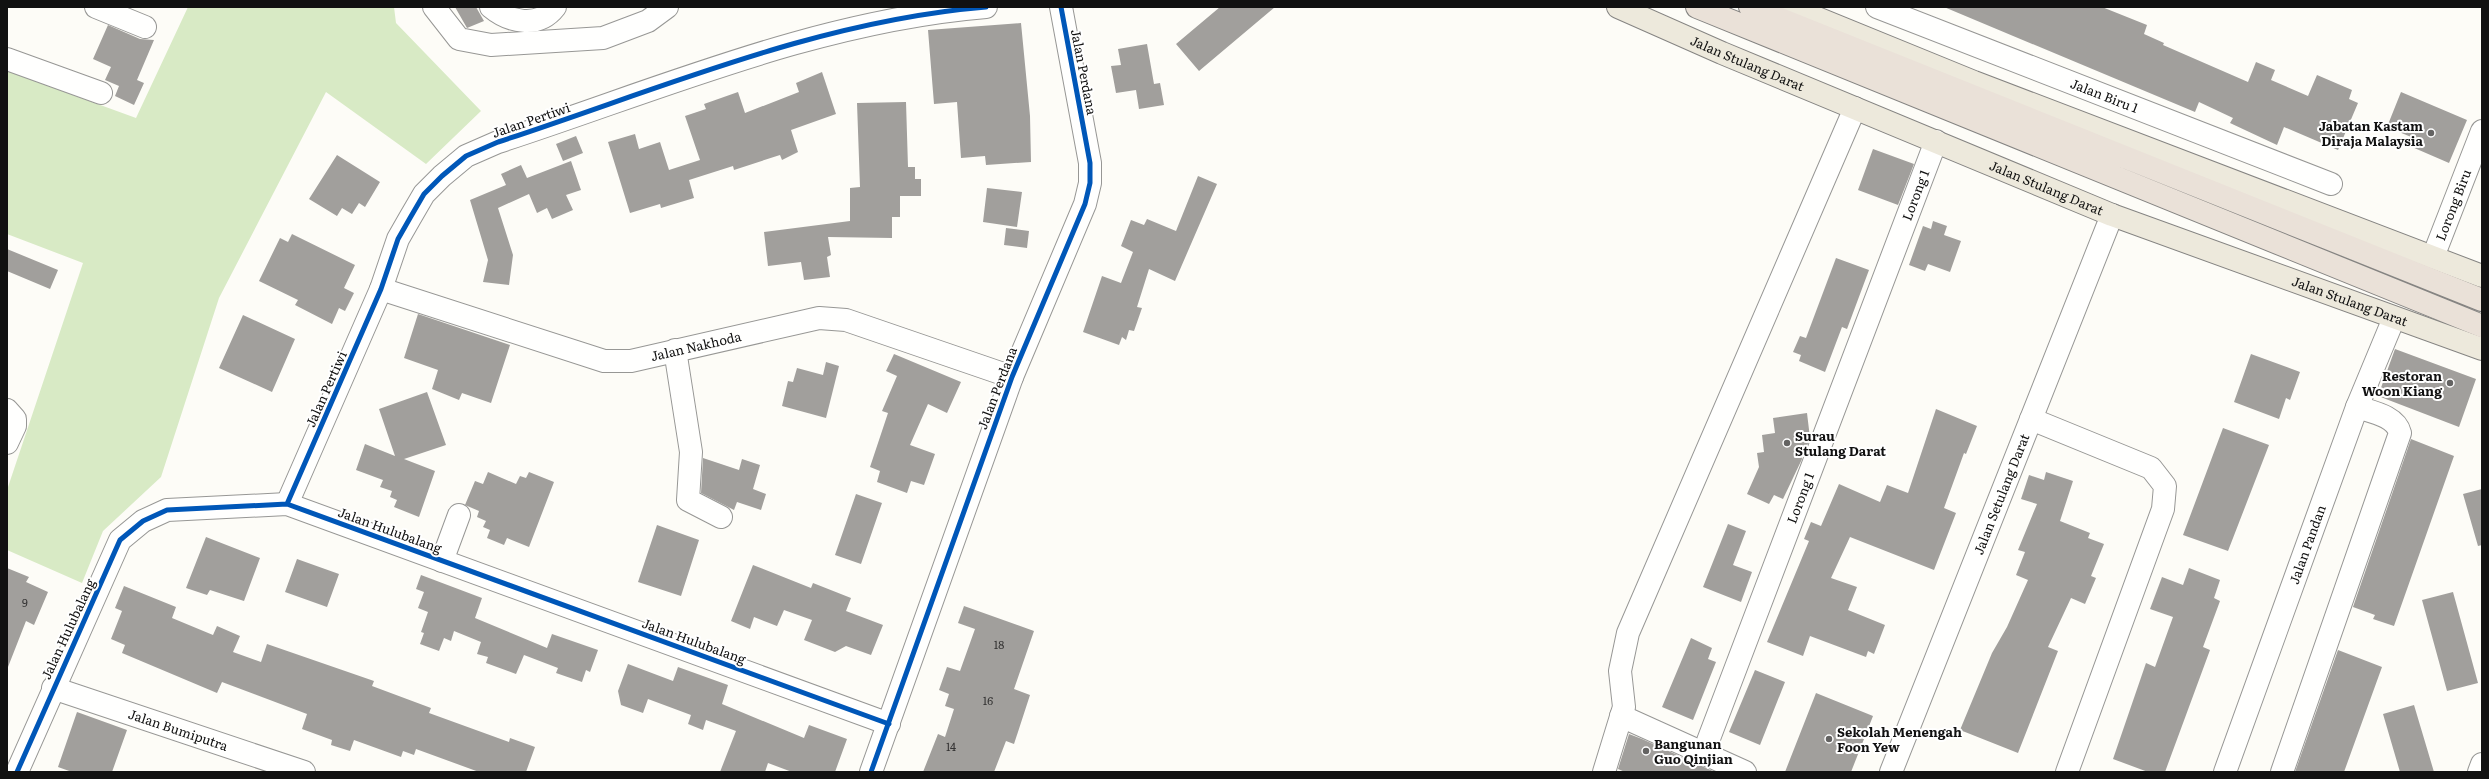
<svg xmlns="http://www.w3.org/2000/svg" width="2489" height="779" font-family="Literata,serif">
	<rect width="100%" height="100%" fill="#fdfcf7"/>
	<path fill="#d8eac5" d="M188,7H394L396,23L481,111L426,164L326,92L219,298L161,477L103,531L82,583L7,550V490L83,263L7,234V71L136,118Z"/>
	<path fill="#a19f9c" d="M455,7H476L484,21L467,28Z
		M1220,7H1275L1199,71L1176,44Z
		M1944,7H2102L2147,25L2144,34L2164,43L2163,45L2248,82L2256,62L2275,70L2271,80L2308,96L2317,75L2352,90L2349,99L2358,103L2338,150L2284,127L2277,145L2230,123L2233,118L2199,102L2195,112Z
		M1021,23L1030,116L1031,162L986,165L985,156L961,158L957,102L934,104L928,30Z
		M108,25L140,39L154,40L137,80L144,83L134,105L115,96L119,86L105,80L111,67L93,59Z
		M1147,44L1154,84L1160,83L1164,105L1139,109L1136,90L1116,93L1111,66L1121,65L1118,49Z
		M822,72L836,114L791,130L798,152L782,160L780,155L734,170L733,166L689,180L694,198L661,208L660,204L630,213L608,142L635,134L639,149L660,142L669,170L700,160L685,116L706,109L704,104L738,92L745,113L799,92L796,83Z
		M2401,92L2467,120L2449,163L2412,147L2416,139L2387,127Z
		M906,102L908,167H915V179H921V196H900V217H892V238L828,237L831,255L827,257L830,277L804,280L801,262L768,266L764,232L850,221V188L860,187L857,103Z
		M576,136L583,153L563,161L556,144Z
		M1873,149L1914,164L1898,205L1858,190Z
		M337,155L380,182L365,207L359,203L352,214L342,208L337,216L309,199Z
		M571,161L581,190L566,195L573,210L552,219L547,208L537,213L529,194L498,208L513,255L509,285L483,282L488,260L470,200L506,185L501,174L521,165L527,178Z
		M1198,176L1217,184L1175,281L1149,269L1137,307L1142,308L1134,331L1129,330L1126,340L1122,337L1119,345L1083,332L1102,276L1121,283L1133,252L1121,246L1131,220L1144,225L1147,219L1176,231Z
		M987,188L1022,192L1017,227L983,222Z
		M1933,221L1947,226L1944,235L1961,241L1950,272L1928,264L1925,271L1909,265L1923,226L1931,229Z
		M1006,228L1029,231L1027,248L1004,245Z
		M292,234L355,265L344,288L354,293L345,311L339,308L332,324L295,305L298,300L259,281L280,238L288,242Z
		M7,249L58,270L50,289L7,271Z
		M1836,258L1869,270L1847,329L1842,327L1825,372L1799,361L1801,355L1793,352L1800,336L1806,338Z
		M418,314L510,345L491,403L462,393L459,400L432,389L438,370L404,358Z
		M243,315L295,339L272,392L219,368Z
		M2395,349L2476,379L2459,427L2378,396Z
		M894,354L961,382L947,413L928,404L910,445L935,454L924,485L911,481L907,493L877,482L880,471L870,467L888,413L882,411L897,376L886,371Z
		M2251,354L2300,372L2290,400L2286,398L2279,419L2234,402Z
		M826,362L839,366L826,418L782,406L788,381L793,382L797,368L823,375Z
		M427,392L446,445L404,459L435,471L419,517L394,507L397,500L390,497L392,491L380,487L383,480L356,470L365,444L395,456L379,409Z
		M1936,409L1977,426L1966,454L1964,453L1944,508L1956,513L1934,570L1850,537L1831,578L1857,587L1848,610L1885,625L1874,654L1868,651L1866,657L1810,636L1803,656L1767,642L1809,541L1804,539L1811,522L1821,526L1839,484L1880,502L1887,485L1908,493Z
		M1807,413L1810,438L1805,451L1801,452L1802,459L1783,499L1774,495L1769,504L1747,494L1759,467L1757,453L1764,452L1762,435L1775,433L1773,418Z
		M2223,428L2269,445L2228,551L2183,535Z
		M2411,439L2454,456L2394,626L2373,619L2375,615L2353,607Z
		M703,458L739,470L742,459L760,465L753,489L766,494L761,510L737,502L734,510L701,493Z
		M488,472L516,484L520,476L526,478L529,472L554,482L529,547L507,538L504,545L487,538L490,530L483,527L486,521L477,517L479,511L465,505L475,481L483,484Z
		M2046,472L2073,481L2060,521L2090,533L2088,538L2104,544L2091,576L2096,578L2085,604L2071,598L2048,647L2058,651L2018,753L1960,730L1992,653L2007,627L2028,580L2016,575L2025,552L2018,550L2037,504L2021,499L2029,475L2044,480Z
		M2482,489V545L2478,546L2463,494Z
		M856,494L882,503L861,564L835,555Z
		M1728,524L1746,531L1733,565L1752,572L1741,602L1703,587Z
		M657,525L699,540L681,596L638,582Z
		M206,537L260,558L244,601L210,590L207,595L186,588Z
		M297,559L339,574L327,607L285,592Z
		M753,565L811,588L813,583L851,598L846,611L883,625L871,655L846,646L835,652L804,640L812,620L784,610L777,626L754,617L750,629L731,621Z
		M7,568L29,577L26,582L48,592L34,625L26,621L8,667Z
		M2189,568L2220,580L2214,598L2220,601L2203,647L2210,650L2165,772H2148L2113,759L2146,663L2155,667L2173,617L2150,609L2162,577L2183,585Z
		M421,575L482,598L475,618L547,648L552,634L598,650L590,672L586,670L582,682L556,673L558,668L524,655L516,674L486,663L488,657L477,654L481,642L454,631L451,641L444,638L439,651L420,644L424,633L421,632L428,612L418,608L424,592L416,589Z
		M124,586L176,607L172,618L213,635L217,626L240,636L233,652L261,662L267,644L374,681L372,686L431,708L429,713L509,742L510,738L535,747L526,772H479L416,749L414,755L403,751L401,757L354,740L350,751L331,745L332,740L302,729L307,714L222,682L217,693L122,653L125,645L111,639L122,611L115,608Z
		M2453,592L2478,683L2447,691L2422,600Z
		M964,606L1034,631L1014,689L1030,695L1014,744L1006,741L994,772H923L938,734L945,737L954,709L945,706L949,694L939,690L947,667L960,671L975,629L958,623Z
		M1691,638L1712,648L1708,659L1716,662L1693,720L1662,707Z
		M2338,650L2382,667L2344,772H2295Z
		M628,664L673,681L678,667L728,685L722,704L804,738L809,725L847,739L835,772H792L768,763L765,772H720L736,731L706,720L703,730L688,724L691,715L648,699L643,713L621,705L618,691Z
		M1755,670L1785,682L1760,745L1729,732Z
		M1816,693L1873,716L1851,772H1785Z
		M2414,705L2434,772H2400L2383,714Z
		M77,712L127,730L112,772H72L58,767Z
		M1629,734L1642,739L1715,772H1625L1618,769Z"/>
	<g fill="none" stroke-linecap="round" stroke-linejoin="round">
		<defs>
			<g id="minor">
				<path d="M96,7L145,27"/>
				<path d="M434,7L459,39L491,45L603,38L648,21L667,7"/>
				<path d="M491,7C509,22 538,29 555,7"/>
				<path id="s1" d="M1877,7L2331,184"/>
				<path d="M7,59L101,93"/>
				<path id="s2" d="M2433,257L2482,131"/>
				<path id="s3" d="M381,289L604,361H631L819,318L846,320L1012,377"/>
				<path d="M675,350L691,452L688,500L721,517"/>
				<path d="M7,410L15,419V426L7,443"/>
				<path d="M2031,419L2151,468L2165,486L2163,509L2067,772"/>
				<path d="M287,504L381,289L398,239L410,218L424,194L442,176L466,156L498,142C658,90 816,21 986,7"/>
				<path d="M442,561L459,515"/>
				<path id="s4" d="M53,688L304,772"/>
				<path d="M1621,716L1745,772"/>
				<path id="s5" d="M1708,741L1936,141"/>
				<path d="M17,772L120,540L143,521L167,510L287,504L889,724"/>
				<path d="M871,772L1012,377L1085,204L1090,183V163L1061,7"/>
				<path d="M1604,772L1624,707L1620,671L1628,633L1855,108"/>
				<path id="s6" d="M1891,772L2112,215"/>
				<path id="s7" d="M2225,772L2357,407L2394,318"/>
				<path d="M2282,772L2400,433C2396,416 2372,412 2357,407"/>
				<path d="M2479,772L2482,764"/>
			</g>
			<g id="major">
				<path id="s8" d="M1618,7L1722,53L2112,215L2482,349"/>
				<path d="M1790,7L1974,82L2482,276"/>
			</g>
			<path id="highway" d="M1697,7L2482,326
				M1750,7L2482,300"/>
		</defs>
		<use href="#minor" stroke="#979795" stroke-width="24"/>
		<use href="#major" stroke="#858482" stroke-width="24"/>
		<use href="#highway" stroke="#858482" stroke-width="24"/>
		<use href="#minor" stroke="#fffffe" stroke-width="22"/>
		<use href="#major" stroke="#ede9dc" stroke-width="22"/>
		<use href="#highway" stroke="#eae1d8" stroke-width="22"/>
		<defs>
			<path id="cycleway" d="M287,504L381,289L398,239L410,218L424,194L442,176L466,156L498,142C658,90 816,21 986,7
				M17,772L120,540L143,521L167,510L287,504L889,724
				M871,772L1012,377L1085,204L1090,183V163L1061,7"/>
		</defs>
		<use href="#cycleway" stroke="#fff" stroke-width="8"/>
		<use href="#cycleway" stroke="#0057b8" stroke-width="5"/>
	</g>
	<g fill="#646362" stroke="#fff" stroke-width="1.5">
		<circle cx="2431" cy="133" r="4"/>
		<circle cx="2450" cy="383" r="4"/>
		<circle cx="1787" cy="443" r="4"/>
		<circle cx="1829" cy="739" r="4"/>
		<circle cx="1646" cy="751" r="4"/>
	</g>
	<g text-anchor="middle" stroke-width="4" stroke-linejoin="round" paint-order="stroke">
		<g font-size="11" fill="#353434">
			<text x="25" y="607">9</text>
			<text x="999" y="649">18</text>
			<text x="988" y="705">16</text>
			<text x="951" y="751">14</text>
		</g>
		<g font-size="13" fill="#111" stroke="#fff">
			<text dy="5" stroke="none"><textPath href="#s8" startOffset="141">Jalan Stulang Darat</textPath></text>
			<text transform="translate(1084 72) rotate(79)" y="5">Jalan Perdana</text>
			<text dy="5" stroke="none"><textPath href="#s1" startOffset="244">Jalan Biru 1</textPath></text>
			<text transform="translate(531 120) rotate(-19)" y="5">Jalan Pertiwi</text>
			<text dy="5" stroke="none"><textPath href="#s8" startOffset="465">Jalan Stulang Darat</textPath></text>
			<text dy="5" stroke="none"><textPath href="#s5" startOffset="584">Lorong 1</textPath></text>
			<text dy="5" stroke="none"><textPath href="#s2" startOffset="56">Lorong Biru</textPath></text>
			<text dy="5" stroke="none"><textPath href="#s8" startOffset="789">Jalan Stulang Darat</textPath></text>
			<text dy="5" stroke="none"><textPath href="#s3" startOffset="328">Jalan Nakhoda</textPath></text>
			<text transform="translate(997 388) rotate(-69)" y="5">Jalan Perdana</text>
			<text transform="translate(326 389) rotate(-66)" y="5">Jalan Pertiwi</text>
			<text dy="5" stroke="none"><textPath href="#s6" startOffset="299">Jalan Setulang Darat</textPath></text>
			<text dy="5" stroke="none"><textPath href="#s5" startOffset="260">Lorong 1</textPath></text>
			<text transform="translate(390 530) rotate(20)" y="5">Jalan Hulubalang</text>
			<text dy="5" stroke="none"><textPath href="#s7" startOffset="242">Jalan Pandan</textPath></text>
			<text transform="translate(68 629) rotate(-65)" y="5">Jalan Hulubalang</text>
			<text transform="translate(694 641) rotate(20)" y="5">Jalan Hulubalang</text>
			<text dy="5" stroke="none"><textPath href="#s4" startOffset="132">Jalan Bumiputra</textPath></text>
		</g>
		<g font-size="13" font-weight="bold" fill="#111" stroke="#fff" text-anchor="start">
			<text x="2423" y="131" text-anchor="end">Jabatan Kastam<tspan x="2423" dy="15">Diraja Malaysia</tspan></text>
			<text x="2442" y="381" text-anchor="end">Restoran<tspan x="2442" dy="15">Woon Kiang</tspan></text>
			<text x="1795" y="441">Surau<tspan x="1795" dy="15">Stulang Darat</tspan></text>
			<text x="1837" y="737">Sekolah Menengah<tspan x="1837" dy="15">Foon Yew</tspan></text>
			<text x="1654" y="749">Bangunan<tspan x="1654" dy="15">Guo Qinjian</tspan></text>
		</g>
	</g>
	<rect width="2489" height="779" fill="none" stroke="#111111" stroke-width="16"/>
</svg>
